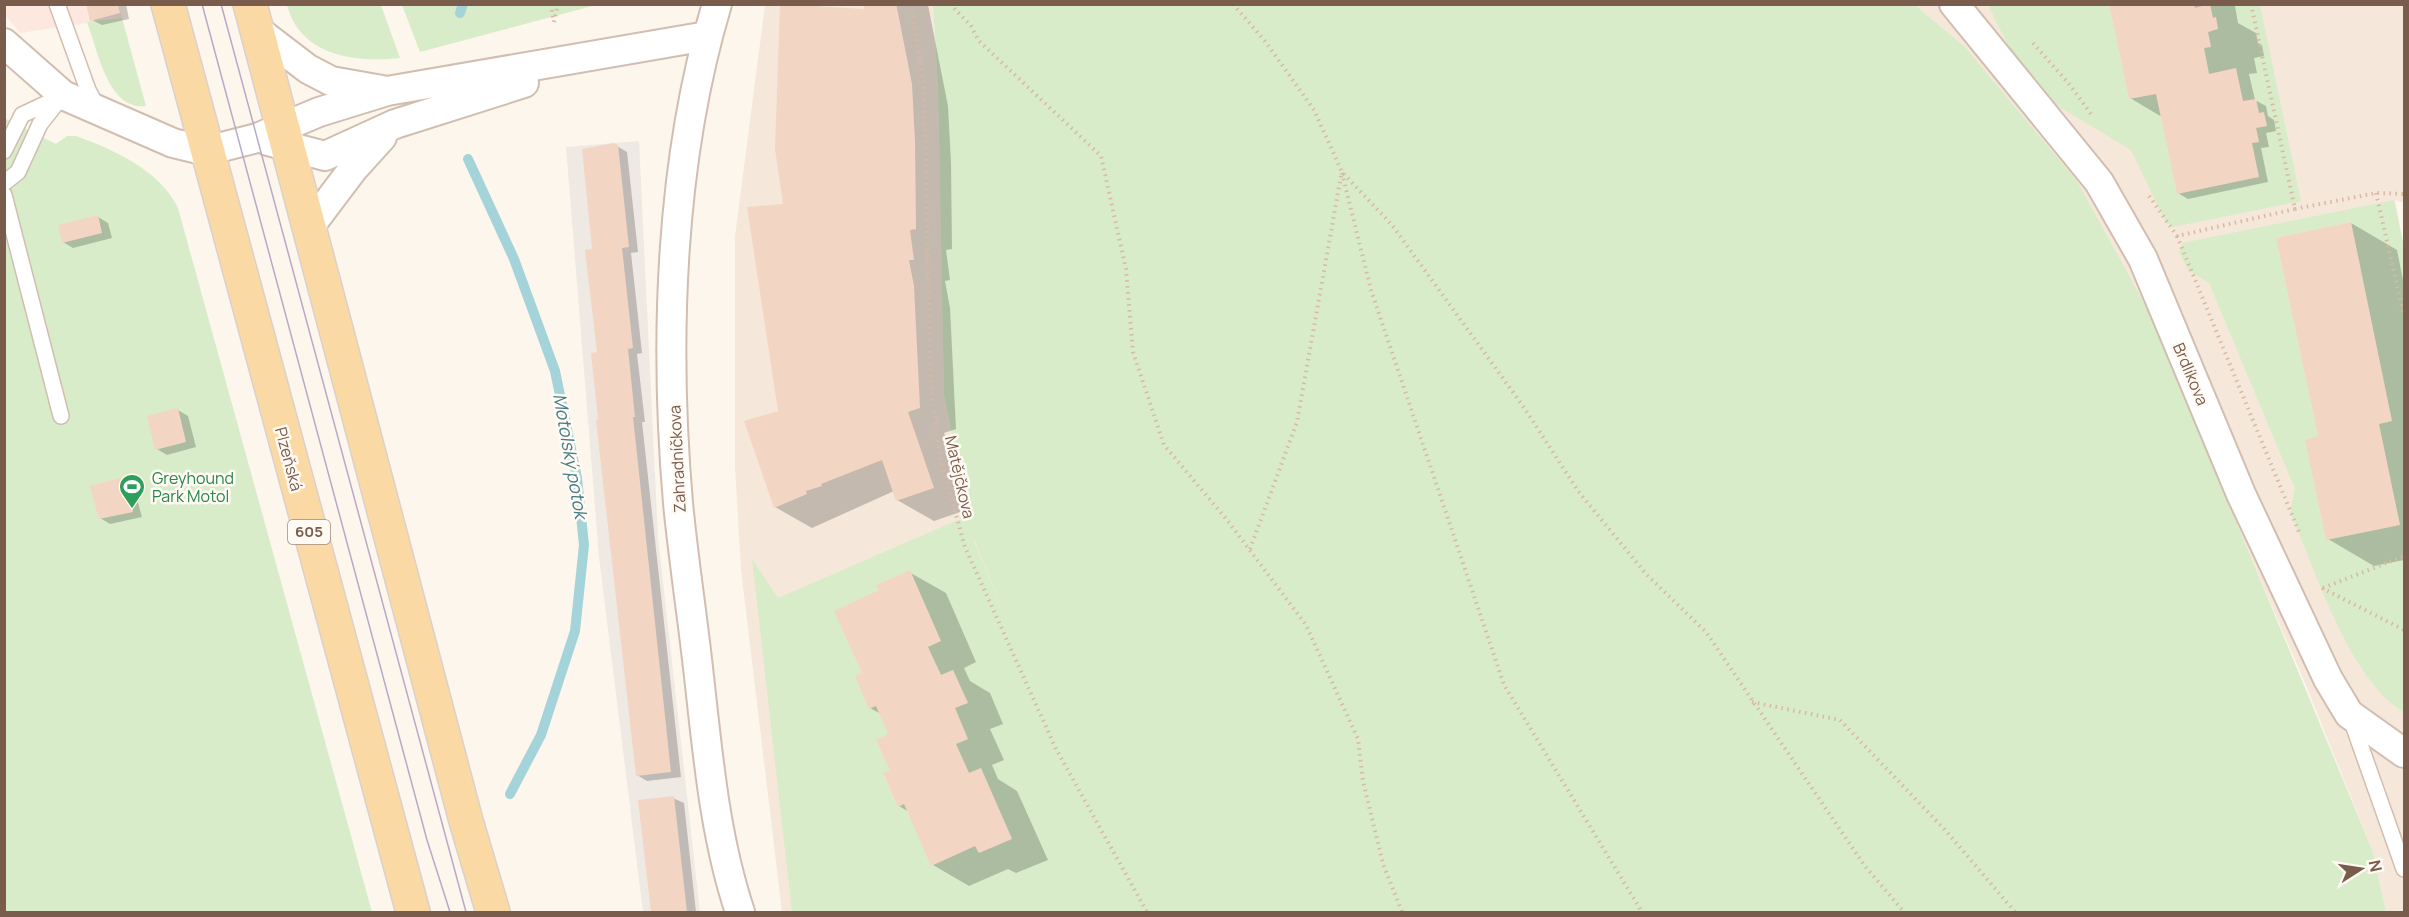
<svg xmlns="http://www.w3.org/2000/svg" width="2409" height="917" font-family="Manrope,sans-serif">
	<rect width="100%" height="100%" fill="#fdf6ec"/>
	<path fill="#f5e8da" d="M765,5H933L938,88L944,394L966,516L1155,912H782L741,570L735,467V236Z
		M1915,5H2404V203L2395,200L2404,248V912H2386L2373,852L2305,683L2226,501L1964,46Z"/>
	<path fill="#fde8e0" d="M4,5H119L122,18L20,33L5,15Z"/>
	<path fill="#efe9e4" d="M639,141L658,537L700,912H643L599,557L566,147Z"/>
	<path fill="#d8ecc9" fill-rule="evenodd" d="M287,5H381L400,58C355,63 300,56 287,5Z
		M402,5V4L596,5L420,52Z
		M933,5H1915L1964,46L2077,181L2149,312L2373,852L2386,912H792L752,559L778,598L967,516L944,394L938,88ZM973,539H974L1014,637ZM909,571L928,647L941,675L953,670L968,702L955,708L968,739L956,744L969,773L981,768L1012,838L979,853L975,846L932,866L904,804L898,807L883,774L890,771L876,740L888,734L835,611L879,590L877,585Z
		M1988,5H2109L2129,99L2156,94L2177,194L2258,177L2252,143L2259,141L2256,128L2264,112L2259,113L2256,99L2243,101L2236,68L2209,74L2204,48L2211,46L2208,32L2218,29L2216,17L2213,18L2210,5H2260L2301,201L2173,227L2166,223L2131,150L2038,94L2027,84Z
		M122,18L146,106C108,111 98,51 87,22Z
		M4,118L56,144L67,136H76C114,150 160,170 178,208L372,912H5Z
		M2394,200L2404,248V712C2350,682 2315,569 2290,512L2295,489L2209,283L2188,270L2179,252L2182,243ZM2351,222L2392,421L2379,424L2400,525L2326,540L2305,440L2318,436L2276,238Z"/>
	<path fill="#0003" d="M88,4H126L129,19L102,25L92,20Z
		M782,4L815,5L821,8L866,11V4L928,5L948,106L951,163L952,249L946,250L950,280L945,281L950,308L956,429L944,433L969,509L934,521L897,500L894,491L812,528L775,507L785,205Z
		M2110,4L2235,6L2238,23L2256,33L2258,43L2262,45L2264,56L2254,58L2257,73L2249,74L2255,100L2266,106L2268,116L2274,120L2276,131L2266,133L2269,147L2261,148L2268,182L2188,199L2178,193L2162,117L2130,98Z
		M617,146L627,152L638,252L631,253L642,353L637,354L645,422H642L681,777L647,781L637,775L598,354L594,251Z
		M98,217L108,223L112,238L73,248L63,242Z
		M2351,223L2397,250L2404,285V560L2374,566L2328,539L2319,437Z
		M178,410L188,416L196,447L167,455L157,449Z
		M123,479L133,485L142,517L110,524L100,518Z
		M909,572L946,593L976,662L964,668L970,681L990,693L1003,724L990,729L1004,760L992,765L998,779L1017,791L1048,860L1016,873L1008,869L969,886L933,865L909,812L899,806L891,772L890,735L881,714L870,708L864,674L881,591Z
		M673,798L684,803L696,912H653L640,802Z"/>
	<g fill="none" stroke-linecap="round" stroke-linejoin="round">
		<path stroke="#a5d3da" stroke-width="10" d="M460,13L463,4
			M468,159L514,259L555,371L577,478L584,545L575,631L541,735L510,794"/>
	</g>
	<path fill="#f3d5c3" d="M86,4H118L120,13L90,21Z
		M780,4L864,9V4H896L898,13L912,84L915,141L916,229L910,230L914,260H909L914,286L920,408L908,412L934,488L896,501L882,460L821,484L822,486L806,491L807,494L774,508L744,421L778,411L747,207L783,204L775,149Z
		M2109,4H2194L2195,8L2210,4L2213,18L2216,17L2218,29L2208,32L2211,47L2204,48L2209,74L2236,68L2243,101L2256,99L2259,113L2264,112L2267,126L2256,128L2259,142L2252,143L2259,177L2177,194L2156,94L2129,99Z
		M614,143L618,145L629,247L622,248L633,348L628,349L635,417H633L671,772L636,776L596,420L598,419L591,353L597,352L585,250L592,249L582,149Z
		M98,215L102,233L62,243L58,225Z
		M2351,222L2392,421L2379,424L2400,525L2326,540L2305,440L2318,436L2276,238Z
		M178,408L186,442L155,450L147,416Z
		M124,477L133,512L99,519L90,486Z
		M910,570L941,641L928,647L941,675L953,670L968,703L955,708L968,739L956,744L969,773L981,768L1012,839L979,853L975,846L931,866L904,804L898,807L883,773L890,771L876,740L888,734L876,706L869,709L855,676L862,673L834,611L879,590L876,585Z
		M674,796L687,912H651L638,800Z"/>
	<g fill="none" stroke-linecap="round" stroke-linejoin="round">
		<defs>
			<path id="lane" d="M57,4L88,90L97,107
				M4,151L22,115L58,98
				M4,183L18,172L40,124L63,95
				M4,195L61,416
				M2351,719L2404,869"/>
			<path id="street" d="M717,4C670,161 664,340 678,503C683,555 691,607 697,659C707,744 713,831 740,912
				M1954,4L2099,182L2143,259L2241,494L2328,679L2349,714L2404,753
				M257,30L308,69L331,81L382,90
				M4,43L63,95L173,143L206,151L257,138L319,112L387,91L707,36
				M268,141L325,156L395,124L524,83
				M310,226L353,169L382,137"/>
			<path id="primary" d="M168,4L413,912
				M250,4L466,821L493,912"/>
		</defs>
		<use href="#lane" stroke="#d1beb0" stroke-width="18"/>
		<use href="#street" stroke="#d1beb0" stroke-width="32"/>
		<use href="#primary" stroke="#dad1cd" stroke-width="36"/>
		<path stroke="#d9b8a5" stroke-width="4" stroke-dasharray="1.5 4.5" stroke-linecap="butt" d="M551,4L553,18
			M911,4L924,85L931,387L940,457L965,547L1056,749L1147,912
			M950,4L971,26L979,41L1101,156L1126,269L1133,352L1164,445L1227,520L1306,625L1358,739L1363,781L1383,864L1402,912
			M1233,4L1265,41L1314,110L1342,172L1392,225L1523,406L1578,491L1646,574L1706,632L1864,865L1904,912
			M554,22L558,4
			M2033,43L2070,85L2091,114
			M1342,173L1371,290L1504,685L1642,912
			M2376,193L2404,316
			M2149,196L2177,236L2295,209L2251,4
			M2295,209L2376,193L2404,194
			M2177,236L2299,532
			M1250,549L1297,422L1341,176
			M2322,588L2404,630
			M2323,588L2404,556
			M1752,702L1840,720L1946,831L2015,912"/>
		<use href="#lane" stroke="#fff" stroke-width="15"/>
		<use href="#street" stroke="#fff" stroke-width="28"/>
		<use href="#primary" stroke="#fbd9a5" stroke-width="33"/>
		<path stroke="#b9a8c9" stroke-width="1.5" d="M202,4L427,840L450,912
			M221,4L466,912"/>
	</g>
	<defs>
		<symbol id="stadium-pin" viewBox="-11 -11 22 30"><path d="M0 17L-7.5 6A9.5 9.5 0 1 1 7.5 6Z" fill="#2e9e5b" stroke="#fffaf3"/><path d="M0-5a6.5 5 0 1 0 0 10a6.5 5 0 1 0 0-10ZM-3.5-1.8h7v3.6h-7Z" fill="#fff"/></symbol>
	</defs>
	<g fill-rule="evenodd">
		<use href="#stadium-pin" x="117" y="472" width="30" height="40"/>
	</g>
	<g text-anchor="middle" stroke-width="5" stroke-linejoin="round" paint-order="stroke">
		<rect fill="#fffaf3" stroke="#a28b7f" stroke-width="1.5" x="288" y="520" width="42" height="24" rx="4.5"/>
		<g font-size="15" font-weight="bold" fill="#7a5c4d">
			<text x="309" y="537">605</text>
		</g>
		<g font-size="16" fill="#7a5c4d" stroke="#fffaf3">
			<text transform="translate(2191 374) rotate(67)" y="6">Brdlíkova</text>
			<text transform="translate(289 459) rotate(75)" y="6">Plzeňská</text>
			<text transform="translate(677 459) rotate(-93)" y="6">Zahradníčkova</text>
			<text transform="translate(960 477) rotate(77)" y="6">Matějčkova</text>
		</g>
		<g font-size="16" fill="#27864d" stroke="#fffaf3" text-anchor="start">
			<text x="152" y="484">Greyhound<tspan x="152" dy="18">Park Motol</tspan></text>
		</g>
		<g font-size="18" font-style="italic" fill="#437c86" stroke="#fffaf3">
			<text transform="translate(570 456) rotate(80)" y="6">Motolský potok</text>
		</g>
	</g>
	<rect width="2409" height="917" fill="none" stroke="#7a5c4d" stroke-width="12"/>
	<g transform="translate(2361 869) rotate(78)" stroke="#fffaf3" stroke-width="4.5" paint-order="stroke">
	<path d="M0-4.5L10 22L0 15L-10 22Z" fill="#7a5c4d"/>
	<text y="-9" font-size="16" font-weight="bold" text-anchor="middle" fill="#7a5c4d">N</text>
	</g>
</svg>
